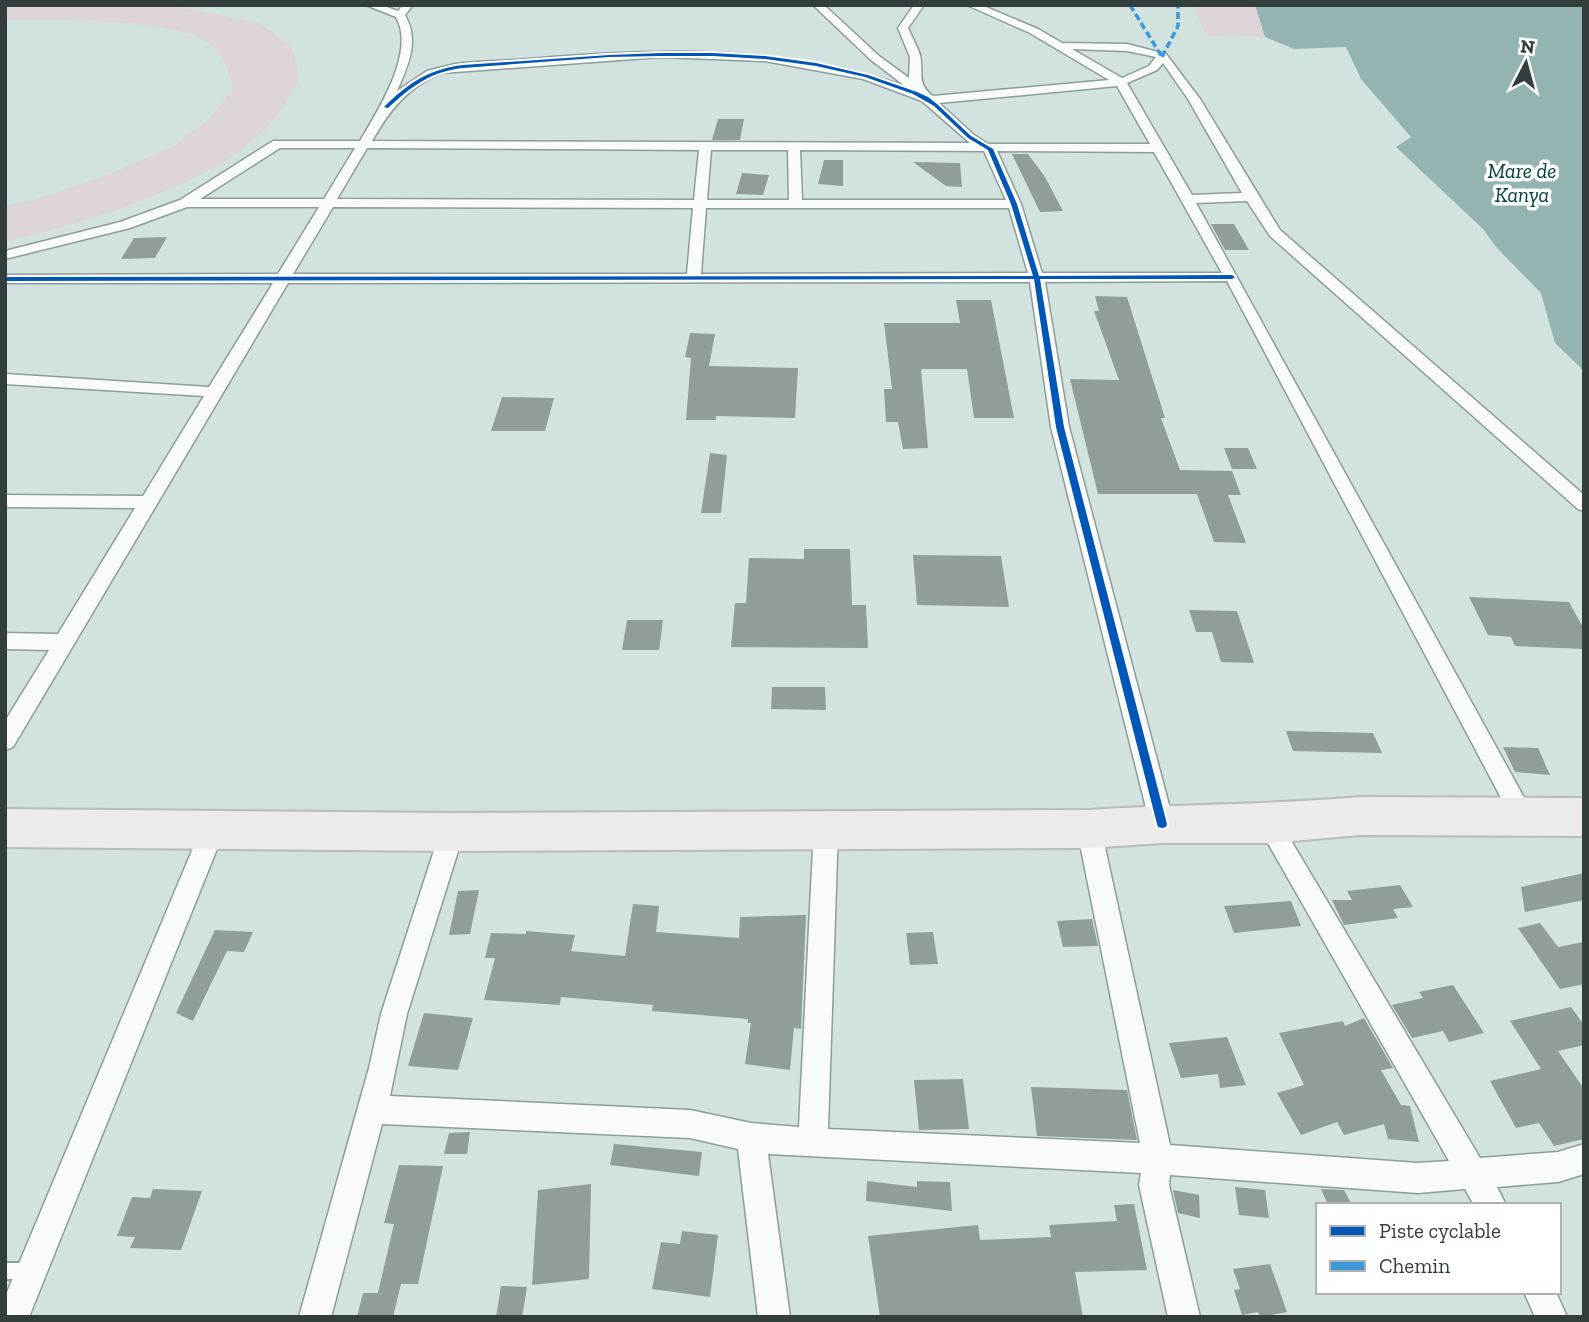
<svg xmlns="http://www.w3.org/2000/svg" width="1589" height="1322" font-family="'Zilla Slab',serif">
	<rect width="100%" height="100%" fill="#d1e2df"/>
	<path fill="#ddd4d8" d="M5,5H169L259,23L292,47C294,57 299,70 298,79C297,86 289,96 286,103C242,180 88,221 5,242V206L34,200L110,174L172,147L208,120L233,89C229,69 224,56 208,43C176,17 48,20 5,20Z
		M1193,5H1255L1265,37L1206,36Z"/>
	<path fill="#93b4b0" d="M1255,5H1584V371L1555,343L1541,293L1496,247L1483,229L1396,147L1411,137L1361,79L1346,47L1294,49L1265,37Z"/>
	<path fill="#909d9b" d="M718,119H744L740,140H712Z
		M1012,154H1028L1045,177L1063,211L1040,212Z
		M824,160H843V186L818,184Z
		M913,162L960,163L962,187L946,186Z
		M742,173L769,175L763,195L736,194Z
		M1211,224H1234L1249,250H1225Z
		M167,237L155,258L121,259L134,238Z
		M1095,296L1127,297L1165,418H1161L1180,470L1232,471L1241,495H1228L1246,543L1214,542L1197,494H1098L1070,379L1119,380L1094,311H1099Z
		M956,300H991L1014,418H974L967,369H921L928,448L903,449L898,422H886L884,389H892L884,323H960Z
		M690,333L715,334L709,366L798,368L795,418L716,416V420H686L691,358L685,357Z
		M502,397L554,398L545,431H491Z
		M1224,448H1248L1257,469H1232Z
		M710,453L727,455L721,513H701Z
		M804,549H850L852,605H866L868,648L731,647L735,603H746L749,558L804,559Z
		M913,555L1001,556L1009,607L917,605Z
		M1469,597L1569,602L1584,629V649L1515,646L1511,637L1488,635Z
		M1189,610L1237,611L1254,663L1221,662L1212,632H1196Z
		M627,620H663L659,650H622Z
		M772,687H825L826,710L771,709Z
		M1286,731L1373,733L1382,753L1293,751Z
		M1503,747L1538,748L1550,775L1515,772Z
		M1584,873V900L1525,912L1521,887Z
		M1400,885L1413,907L1393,909L1398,918L1344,925L1332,900H1352L1347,891Z
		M479,890L470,934L449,935L458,891Z
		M1291,901L1301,926L1234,933L1224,906Z
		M633,904L659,906L656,932L739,938L740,917L806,915L801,1029L794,1028L790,1070L745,1064L751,1023H748V1019L652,1011L653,1005L561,997L560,1005L484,1000L495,958H485L491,933L526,934V931L575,935L571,951L625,956Z
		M1092,919L1098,946L1063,947L1057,921Z
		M1540,923L1558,947L1584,942V984L1560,989L1518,928Z
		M215,930L253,932L244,952L227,951L193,1021L176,1013Z
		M933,932L938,964L910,965L906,933Z
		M1453,985L1484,1033L1449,1042L1443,1031L1412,1038L1392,1005L1423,998L1419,992Z
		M1571,1007L1584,1025V1045L1558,1051L1584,1089V1139L1554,1146L1539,1123L1516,1128L1490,1081L1541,1069L1510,1021Z
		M424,1013L473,1018L458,1070L408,1066Z
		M1364,1018L1393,1068L1381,1070L1401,1105L1410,1106L1419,1142L1388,1139L1384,1124L1344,1135L1337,1122L1301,1135L1277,1093L1304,1085L1279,1033L1343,1021L1345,1026Z
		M1227,1037L1246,1085L1220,1088L1218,1074L1181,1078L1169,1043Z
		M963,1079L969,1129L919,1130L914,1080Z
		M1031,1087L1127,1090L1137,1140L1037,1136Z
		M470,1132L467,1154H444L449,1133Z
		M614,1144L702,1152L699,1176L610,1165Z
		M399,1165L443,1166L418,1284H401L393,1317H357L363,1293H378L394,1224L384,1223Z
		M867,1181L917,1187V1181L950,1182L952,1211L866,1201Z
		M591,1184L589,1279L532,1285L538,1190Z
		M1235,1187L1265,1190L1269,1218L1239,1215Z
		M153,1189L202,1191L181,1250L130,1248L135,1237L117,1236L132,1197L150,1198Z
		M1321,1189L1344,1190L1352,1205H1328Z
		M1173,1190L1199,1195L1200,1218L1178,1213Z
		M1134,1204L1147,1270L1075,1272L1083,1317H880L868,1236L978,1225L980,1240L1051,1237L1049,1225L1117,1221L1114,1205Z
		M682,1231L718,1235L710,1297L652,1289L661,1242L680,1244Z
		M1270,1264L1287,1312L1260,1317L1258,1312L1242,1315L1234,1290L1240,1289L1233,1269Z
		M501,1286L527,1287L522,1317H496Z"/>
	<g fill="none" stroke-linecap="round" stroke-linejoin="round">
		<defs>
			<path id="lane" d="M5,1263H30L36,1265L38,1271L36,1277L30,1279H5Z"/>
			<path id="street" d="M366,5H381L398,11L403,5H413L405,15C420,42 408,65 397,91L427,71L455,64C480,61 505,61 529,59C657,48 783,44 905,86L871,60L813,5H824L879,56L909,78L910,57L898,28L914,5H924L908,28C912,37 917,46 920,55C924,73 916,84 933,96L1109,80L1030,33L967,5H981L1038,29L1062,43L1127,44L1166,54L1200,99L1280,230L1584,495V511L1578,509L1270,236L1247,201L1196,203L1532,812L1536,819L1532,826L1524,829L1516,826L1227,281L1045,282L1069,427L1174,824L1170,831L1162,834L1154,831L1150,824L1051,427L1030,282L288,283L13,747L5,750V721L49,650L5,649V633L58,634L135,508L5,507V495L143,496L204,396L5,384V374L209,387L273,283H5V275L278,274L319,207H187L130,228L5,259V251L120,222L180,200L273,141H360C378,110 416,52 396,17ZM1072,49L1127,51L1156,57L1149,66L1122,78ZM661,57L765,61L863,79L922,101L970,143L372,141C389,111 408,86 442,73ZM1163,63L1188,99L1242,193L1192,195L1127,83L1157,70ZM1117,86L1150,144H988L974,135L939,103ZM280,148H355L324,199H200ZM367,148L699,150L694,200L337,199ZM711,150H788L789,200H707ZM800,150L984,151L1006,200H802ZM997,151L1154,152L1222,273H1042L1021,204ZM333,207L693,208L687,274H293ZM706,208H1009L1028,273L701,274Z
				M1269,814L1277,817L1480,1158L1558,1152L1584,1144V1174L1558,1182L1497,1187L1506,1205H1474L1465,1189L1418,1193L1170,1175L1169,1185L1200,1317H1168L1139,1185L1141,1173L768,1154L790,1317H758L738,1149L690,1138L382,1124L331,1317H299L369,1068L381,1014L440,832L444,825L452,822L460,825L464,832L407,1014L390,1096L690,1110L751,1123L799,1127L814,828L818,821L826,818L834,821L838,828L828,1129L1140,1143L1077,829L1081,822L1089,819L1097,822L1101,829L1170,1145L1418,1163L1449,1161L1261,831L1257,824L1261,817Z
				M213,819L221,822L225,829L29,1317H5V1297L201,829L205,822Z
				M1524,1292H1556L1567,1317H1535Z"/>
			<path id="highway" d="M1361,797L1584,798V836L1361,835L1269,843H1162L1089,848L452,851L5,847V809L452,813L1089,810C1180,804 1270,805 1361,797Z"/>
		</defs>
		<use href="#lane" stroke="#8e9c9a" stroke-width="4"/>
		<use href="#street" stroke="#8e9c9a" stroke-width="3"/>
		<use href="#highway" stroke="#b8babb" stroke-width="4"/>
		<use href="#lane" fill="#f8fbfa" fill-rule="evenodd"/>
		<use href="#street" fill="#f8fbfa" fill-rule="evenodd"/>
		<use href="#highway" fill="#edeaeb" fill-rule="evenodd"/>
		<path stroke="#3d99da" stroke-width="3.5" stroke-dasharray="7 3.5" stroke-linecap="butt" d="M1130,5L1162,57
			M1162,57L1178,26V5"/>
		<defs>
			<path id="cycleway" d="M661,53H713L765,56L816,63L868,75L917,92L928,97L937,104L971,136L993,149L1017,204L1039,276L1232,275L1235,277L1232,279H1040L1064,427L1167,824L1166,827L1162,828L1158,827L1157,824L1056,427L1034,279L5,281V277L1033,276L1011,204L988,150L968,138L934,106L913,94L865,77L816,66L765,59L713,56H661L609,57L463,68C430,72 412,86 388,108L384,107C408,83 429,69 463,65L609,55Z"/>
		</defs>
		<use href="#cycleway" stroke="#fff" stroke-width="4"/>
		<use href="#cycleway" fill="#0057b8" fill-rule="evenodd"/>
	</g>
	<g text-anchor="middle" stroke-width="7" stroke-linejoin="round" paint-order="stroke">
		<g font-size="21" font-style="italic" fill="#01413d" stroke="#fff">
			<text x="1522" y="178">Mare de<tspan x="1522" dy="24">Kanya</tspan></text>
		</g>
	</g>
	<rect width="1589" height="1322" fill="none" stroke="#333f3e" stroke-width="14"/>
	<rect x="1316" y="1203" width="245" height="91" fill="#ffffff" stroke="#adb2b2" stroke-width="2"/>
	<rect x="1330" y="1226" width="35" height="10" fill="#0057b8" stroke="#adb2b2" stroke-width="2"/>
	<text x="1379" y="1238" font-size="21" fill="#333f3e">Piste cyclable</text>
	<rect x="1330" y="1261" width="35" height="10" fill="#3d99da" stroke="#adb2b2" stroke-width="2"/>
	<text x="1379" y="1273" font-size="21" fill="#333f3e">Chemin</text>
	<g transform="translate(1526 63) rotate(6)" stroke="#ffffff" stroke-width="5" paint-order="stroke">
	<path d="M0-5L12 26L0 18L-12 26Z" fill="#333f3e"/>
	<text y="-10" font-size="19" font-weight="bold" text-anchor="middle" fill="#333f3e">N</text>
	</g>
</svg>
